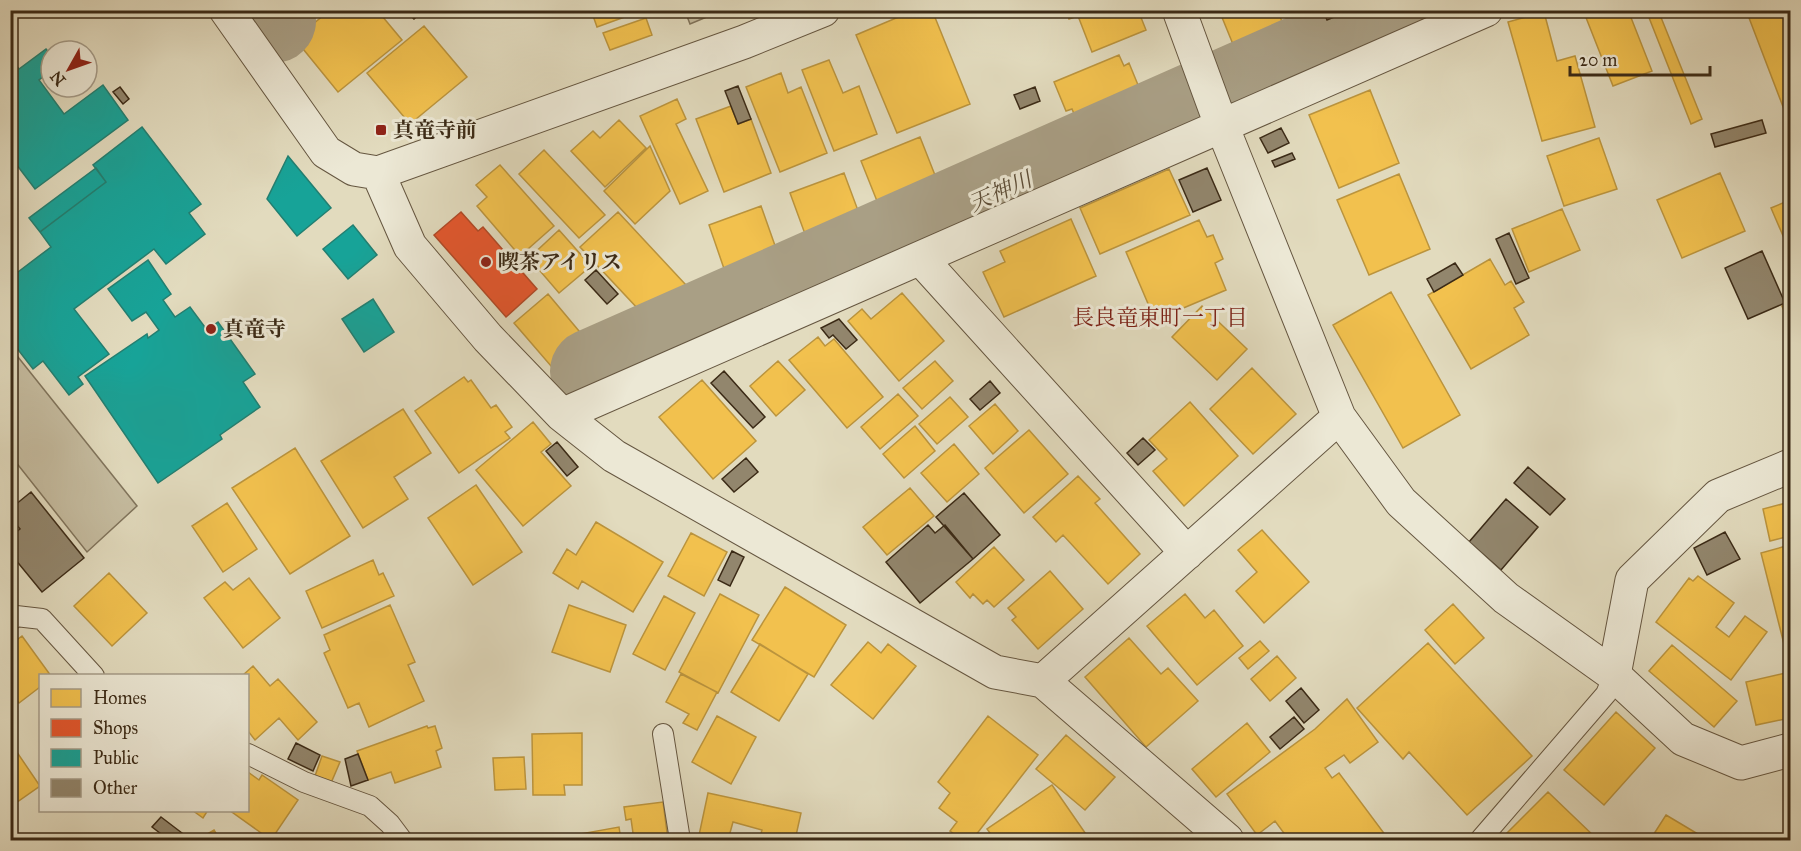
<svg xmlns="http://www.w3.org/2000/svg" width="1801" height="851" font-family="'IM FELL Great Primer','Noto Serif JP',serif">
	<rect width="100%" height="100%" fill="#e2dbbe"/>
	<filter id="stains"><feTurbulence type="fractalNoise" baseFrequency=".00333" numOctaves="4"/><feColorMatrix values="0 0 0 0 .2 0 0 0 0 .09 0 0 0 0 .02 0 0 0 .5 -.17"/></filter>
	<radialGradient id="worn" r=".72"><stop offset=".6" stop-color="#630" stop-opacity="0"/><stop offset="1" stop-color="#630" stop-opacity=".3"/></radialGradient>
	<path fill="#c6bda1" stroke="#80745c" stroke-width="1.5" d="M685,11H721L690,24Z
		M10,347L137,506L87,552L11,456Z"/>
	<path fill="#f2c14e" stroke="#bb943d" stroke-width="1.5" d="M330,10H377L402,40L338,92L295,39Z
		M591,10H644L597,27Z
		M915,10H932L970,104L897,133L856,35Z
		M1066,10H1138L1146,30L1092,52L1078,16L1069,19Z
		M1219,10H1277L1289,37L1239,59Z
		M1583,10H1628L1652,71L1613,86Z
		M1646,10H1658L1702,119L1691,124Z
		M1746,10H1790V111L1785,112Z
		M1544,12L1557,61L1575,56L1595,127L1542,141L1508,22Z
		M646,18L652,35L610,50L603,33Z
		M424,26L467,77L410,124L367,73Z
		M1119,55L1124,66L1129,63L1145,102L1140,103L1143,111L1083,136L1072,109L1066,111L1054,82Z
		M829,60L843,93L859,86L877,134L834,151L802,70Z
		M781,73L788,93L801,87L827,153L780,172L746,87Z
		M1370,90L1399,163L1339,188L1309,115Z
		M677,99L686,119L676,124L708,191L680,204L640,116Z
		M731,106L738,124L751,119L771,173L724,192L696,119Z
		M619,120L646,148L605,187L571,151L593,131L600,138Z
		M920,137L944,198L885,221L861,161Z
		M1599,138L1617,189L1564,206L1547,156Z
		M650,146L670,191L635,224L604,191Z
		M544,150L605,215L579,238L519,174Z
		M500,165L554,226L520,256L477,206L487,197L476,185Z
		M1169,169L1190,215L1100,254L1080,208Z
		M844,173L866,232L812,253L790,193Z
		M1720,173L1745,231L1682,258L1657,200Z
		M1399,174L1430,249L1369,275L1337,200Z
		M1790,200V252L1771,208Z
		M761,206L784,271L731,289L709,225Z
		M1562,209L1580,250L1529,272L1512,229Z
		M618,212L699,299L672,324L665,316L660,321L646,306L641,312L580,247Z
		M1071,219L1096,276L1004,317L983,272L1005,262L1000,251Z
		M1199,220L1207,237L1213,235L1223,259L1215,263L1226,290L1155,320L1126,252Z
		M559,230L591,266L559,293L529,258Z
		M1490,259L1505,285L1511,281L1524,302L1514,308L1529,335L1471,369L1428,295Z
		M1391,292L1460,415L1403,448L1333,325Z
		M902,293L944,341L899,381L848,321L862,309L871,319Z
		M548,294L584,337L551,366L514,323Z
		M1790,302V325L1782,306Z
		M1202,306L1247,349L1217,380L1172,337Z
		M818,337L825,346L834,339L883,397L847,428L789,360Z
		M778,361L805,390L776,416L750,386Z
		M935,361L953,381L922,409L903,388Z
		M1252,368L1296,414L1253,454L1210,409Z
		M464,377L468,382L471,380L491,408L496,405L512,427L505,432L510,438L459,473L415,411Z
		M702,380L756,441L713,479L659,417Z
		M898,394L918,416L880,449L861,427Z
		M950,397L968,417L937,444L919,424Z
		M1190,402L1238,456L1184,506L1153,471L1167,459L1149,440Z
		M995,404L1018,431L993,454L969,426Z
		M403,409L431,453L394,477L408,499L363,528L321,461Z
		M533,422L551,444L541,452L571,486L523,526L476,470Z
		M915,426L935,451L904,478L883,454Z
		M1029,430L1068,474L1024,513L985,468Z
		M954,444L979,474L947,502L921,473Z
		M295,448L350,536L290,574L232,488Z
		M1078,476L1100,499L1095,503L1140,554L1108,584L1063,535L1056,542L1033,517Z
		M476,485L522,552L473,585L428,518Z
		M910,488L934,516L887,555L863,527Z
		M1790,502V536L1770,541L1763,509Z
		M227,503L257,549L223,572L192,526Z
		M596,522L663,562L633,612L582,581L578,589L553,573L567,549L576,555Z
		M1262,530L1309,582L1264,623L1236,591L1257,572L1238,550Z
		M691,533L727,552L704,596L668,576Z
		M1786,546L1790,559V664H1789L1761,553Z
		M994,547L1024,580L994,607L987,600L983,604L973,594L970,598L956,582Z
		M373,560L379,575L383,573L394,596L322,628L306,591Z
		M1050,571L1083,609L1038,649L1012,620L1016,617L1008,608Z
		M109,573L147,613L112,646L74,606Z
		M1698,576L1734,603L1716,627L1729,637L1745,616L1767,632L1731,680L1656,622L1689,578L1693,581Z
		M249,578L280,618L243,648L204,598L225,582L233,590Z
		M785,587L846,625L814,677L752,640Z
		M720,594L759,615L718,693L679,672Z
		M1185,594L1205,618L1214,610L1243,646L1197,685L1147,626Z
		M664,596L695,613L665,670L633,654Z
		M1453,604L1484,638L1455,664L1425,630Z
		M390,605L415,662L408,665L424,701L369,727L359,703L348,708L324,653L330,650L324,635Z
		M569,605L626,625L610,672L552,652Z
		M22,636L51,676H40V687L19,703L10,692V645Z
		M1129,638L1161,674L1168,668L1198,701L1146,747L1085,677Z
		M1260,641L1269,651L1248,669L1239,658Z
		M868,642L881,653L888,644L916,666L873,719L831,685Z
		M1428,643L1532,756L1467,815L1409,752L1403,759L1357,708Z
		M760,644L808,674L779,721L731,692Z
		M1672,645L1737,701L1714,727L1649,671Z
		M1277,656L1296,678L1270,701L1251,679Z
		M253,666L270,686L278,679L317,722L298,740L279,718L255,740L248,731V676H242Z
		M1790,672V710L1789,711L1790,718L1756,725L1746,682Z
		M681,674L717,692L697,730L683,723L689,714L666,702Z
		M1347,699L1378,742L1350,763L1344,755L1325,768L1332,778L1339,773L1389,840H1289L1275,821L1257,835L1227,794L1315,729Z
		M1616,712L1655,748L1604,805L1564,770Z
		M717,716L756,737L731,784L692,762Z
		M988,716L1038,755L972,840H963L950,831L957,822L939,808L950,793L938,782Z
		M1247,723L1270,752L1216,797L1192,769Z
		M427,726L428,728L435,726L442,748L436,751L441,767L395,783L391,772L368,780L357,751Z
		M582,733V785H564L565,795H533L532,734Z
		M1066,735L1115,777L1085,810L1036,769Z
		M10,742L40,786L10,807Z
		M322,756L340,762L331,783L315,776Z
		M524,757L526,789L495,790L493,758Z
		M248,772L259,780L262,775L298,800L271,840L229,810H248Z
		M1052,785L1090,840H995L987,829Z
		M1548,792L1598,840H1500Z
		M708,793L801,813L795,840H759L762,830L733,822L728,840H698Z
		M663,802L668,840H634L631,819L626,820L624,807Z
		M192,810H208L203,818Z
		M1666,815L1703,837L1701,840H1650Z
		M619,827L621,840H581L580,834Z
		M214,830L220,840H197Z"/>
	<path fill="#e4572e" stroke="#b14a27" stroke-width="1.5" d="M461,212L478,231L483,227L537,289L506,317L434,235Z"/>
	<path fill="#17a398" stroke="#227f71" stroke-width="1.5" d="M46,49L51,55V71L39,80L64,114L103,85L128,120L35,189L10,156V58L19,69Z
		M142,127L201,204L189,213L205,234L166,264L154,249L74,309L109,354L78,377L83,384L69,395L43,361L33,369L16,347L10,352V278L51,247L40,232L106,182L93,165Z
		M288,156L331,208L297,236L267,199Z
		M96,168L106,182L40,232L29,218Z
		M353,225L377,255L348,279L323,249Z
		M148,260L171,294L163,300L175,317L190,307L207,330L218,322L255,374L243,382L260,407L220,435L222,439L158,483L85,376L147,334L148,338L159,330L146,312L132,321L108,289Z
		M373,299L394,332L364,352L342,319Z"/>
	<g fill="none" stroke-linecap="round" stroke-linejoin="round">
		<path stroke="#a99f85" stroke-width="84" d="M267,10L274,21
			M592,371L1408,10"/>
	</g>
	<path fill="#92866d" stroke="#3b2a16" stroke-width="1.5" d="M405,10H424L414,19Z
		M1323,10H1351L1327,20Z
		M738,86L751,119L738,124L725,91Z
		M120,87L129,99L123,104L113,92Z
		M1035,87L1040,101L1020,109L1014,95Z
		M1762,120L1766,133L1715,147L1711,134Z
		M1281,128L1289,143L1268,153L1260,138Z
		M1292,153L1295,159L1275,167L1272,161Z
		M1207,168L1221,200L1193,212L1179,180Z
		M1509,233L1529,278L1516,284L1496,239Z
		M1762,251L1785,303L1748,319L1725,268Z
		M1455,263L1463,275L1434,292L1427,279Z
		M596,270L618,294L607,304L585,280Z
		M839,319L857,340L846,349L833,335L829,338L821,328Z
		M724,371L765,417L753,428L711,383Z
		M990,381L1000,393L980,410L970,399Z
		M1143,438L1155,450L1138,465L1127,453Z
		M557,442L578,467L567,476L546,451Z
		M746,458L758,472L734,492L722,479Z
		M1528,467L1565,499L1550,515L1514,483Z
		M31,492L84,558L42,592L10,553V537L20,529L10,517V509Z
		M964,493L1000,535L973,559L936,517Z
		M1506,499L1538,527L1501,570L1469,542Z
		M928,525L935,533L945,525L973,559L920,603L886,562Z
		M1725,532L1740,559L1707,575L1694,548Z
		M732,551L744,557L730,586L718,580Z
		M1301,688L1319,710L1304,723L1286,701Z
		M1294,717L1304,729L1280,749L1270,737Z
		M296,743L320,755L313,771L288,759Z
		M358,754L368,780L351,786L345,759Z
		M161,817L182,833L176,840H169L152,827Z"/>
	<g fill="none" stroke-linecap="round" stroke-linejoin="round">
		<defs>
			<path id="lane" d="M10,621L16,616L42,619L94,676
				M663,734L680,840
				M248,754L304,782L370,806L390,824L402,840
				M1480,840L1606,694L1614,675"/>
			<path id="street" d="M226,10L326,152L354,169L378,173L744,42L823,10
				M1179,10L1216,111L1339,417L1401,502L1506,598L1614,675L1683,739L1741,763L1790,750
				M378,173L410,246L488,338L562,415L614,456L995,672L1043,681L1227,840
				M921,259L1187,553
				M562,415L1486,10
				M1614,675L1632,580L1718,496L1790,466
				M1043,681L1339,417"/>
		</defs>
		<use href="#lane" stroke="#655640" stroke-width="22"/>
		<use href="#street" stroke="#655640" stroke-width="35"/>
		<use href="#lane" stroke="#ece8d5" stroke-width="20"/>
		<use href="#street" stroke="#ece8d5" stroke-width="33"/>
	</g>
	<g fill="#8f2418" stroke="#ece8d5" stroke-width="2">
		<rect x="375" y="124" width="12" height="12" rx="3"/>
		<circle cx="486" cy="262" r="6"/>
		<circle cx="211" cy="329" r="6"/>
	</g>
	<g text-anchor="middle" stroke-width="6" stroke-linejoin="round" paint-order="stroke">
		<g font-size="21" font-weight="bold" fill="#3b2a16" stroke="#ece8d5" text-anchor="start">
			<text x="393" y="137">真竜寺前</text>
			<text x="498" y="269">喫茶アイリス</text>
			<text x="223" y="336">真竜寺</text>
		</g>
		<g font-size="22" font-style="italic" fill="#5c4d37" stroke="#ece8d5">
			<text transform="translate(1000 191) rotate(-24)" y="8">天神川</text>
		</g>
		<g font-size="22" fill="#7a1f14" stroke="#ece8d5">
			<text x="1160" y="325">長良竜東町一丁目</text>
		</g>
	</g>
	<rect width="1801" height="851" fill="none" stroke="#e2dbbe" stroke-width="36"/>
	<rect x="12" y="12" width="1777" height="827" fill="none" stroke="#3b2a16" stroke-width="3"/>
	<rect x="18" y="18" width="1765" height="815" fill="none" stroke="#3b2a16" stroke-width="1.5"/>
	<rect x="39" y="674" width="210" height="138" fill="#ece8d5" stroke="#a59c89" stroke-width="1.5"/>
	<rect x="51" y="689" width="30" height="18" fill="#f2c14e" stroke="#a59c89" stroke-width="1.5"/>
	<text x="93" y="704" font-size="18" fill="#3b2a16">Homes</text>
	<rect x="51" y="719" width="30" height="18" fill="#e4572e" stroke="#a59c89" stroke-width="1.5"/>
	<text x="93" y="734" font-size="18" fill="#3b2a16">Shops</text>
	<rect x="51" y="749" width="30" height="18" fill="#17a398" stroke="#a59c89" stroke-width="1.5"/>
	<text x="93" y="764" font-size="18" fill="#3b2a16">Public</text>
	<rect x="51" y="779" width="30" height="18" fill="#92866d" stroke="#a59c89" stroke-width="1.5"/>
	<text x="93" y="794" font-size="18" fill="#3b2a16">Other</text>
	<g transform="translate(69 69) rotate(230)"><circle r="28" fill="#ece8d5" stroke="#a59c89" stroke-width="1.5"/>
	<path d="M0-4.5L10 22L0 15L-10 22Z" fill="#8f2418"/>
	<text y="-9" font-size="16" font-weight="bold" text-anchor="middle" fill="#3b2a16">N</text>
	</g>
	<path d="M1570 66v9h140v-9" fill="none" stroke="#3b2a16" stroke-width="3"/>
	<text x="1579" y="66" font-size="18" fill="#3b2a16" stroke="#ece8d5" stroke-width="4.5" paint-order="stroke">20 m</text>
	<rect width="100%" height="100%" filter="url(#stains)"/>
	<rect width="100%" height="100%" fill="url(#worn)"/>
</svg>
